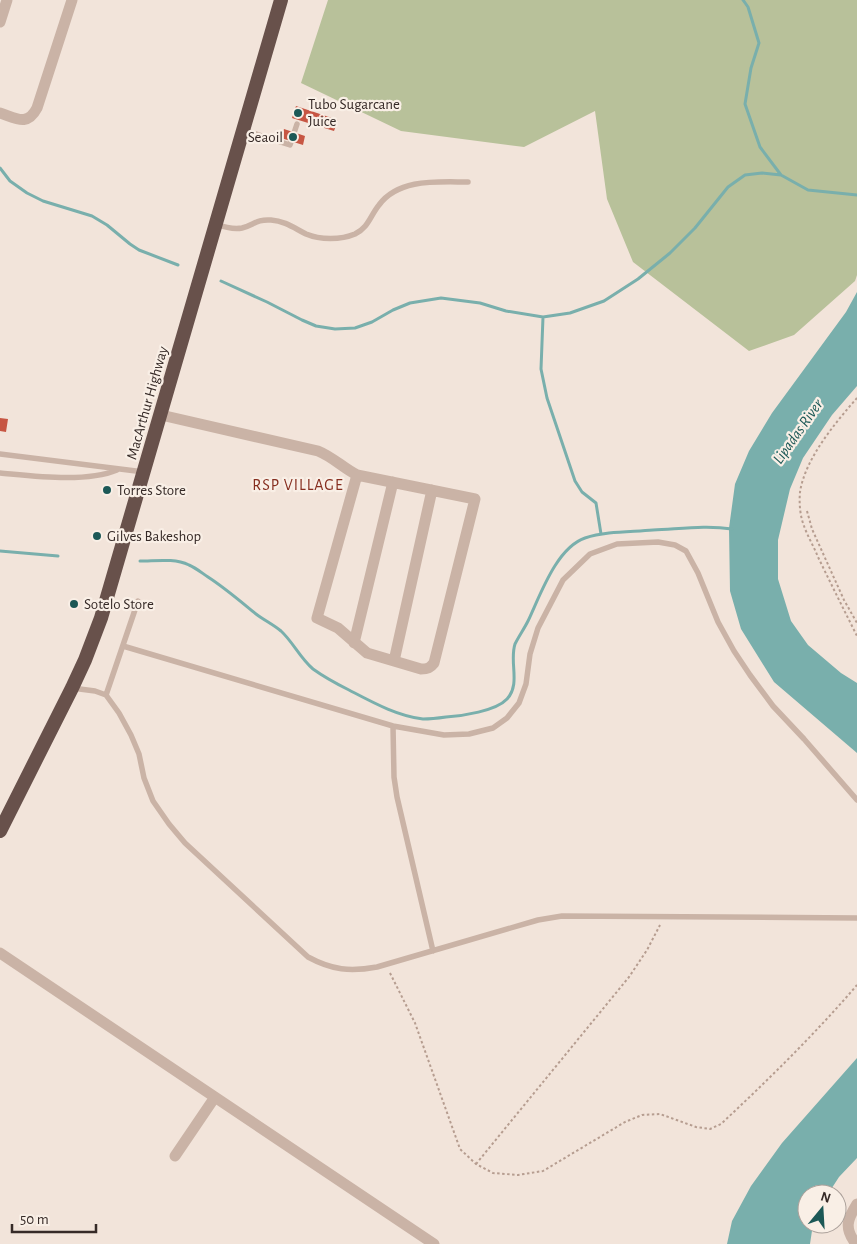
<svg xmlns="http://www.w3.org/2000/svg" width="857" height="1244" font-family="'Alegreya Sans',sans-serif">
	<rect width="100%" height="100%" fill="#f2e4da"/>
	<path fill="#b8c19a" d="M328,0H857V275L855,281L794,335L749,351L633,262L607,199L595,111L524,147L401,131L301,83Z"/>
	<path fill="#79afac" d="M857,292V386L832,415L803,458L790,489L778,540V579L791,621L808,645L841,673L857,683V753L774,682L741,629L730,591L729,528L735,484L749,451L772,413L846,312Z
		M857,1058V1158L839,1177L828,1194H807V1224H813L810,1244H727L732,1221L751,1186L782,1143Z"/>
	<g fill="none" stroke-linecap="round" stroke-linejoin="round">
		<path stroke="#79afac" stroke-width="3" d="M743,0L748,7L759,43L751,68L745,104L760,147L781,175L808,190L857,195
			M0,168L10,181L27,193L43,201L92,216L107,225L130,244L139,250L178,265
			M221,281L267,302L302,320L316,326L335,329L355,328L372,322L393,310L410,303L441,298L480,303L506,311L543,317L570,313L604,301L638,279L670,253L695,228L728,187L745,175L762,173L781,175
			M543,317L541,369L547,398L575,481L582,492L596,503L601,534
			M0,551L58,556
			M140,561C156,561 174,558 189,565C196,568 202,573 208,577C225,588 240,601 256,614C264,620 274,625 281,631C293,642 300,658 313,669C324,677 337,684 349,690C372,702 397,716 423,719C431,719 439,718 446,717C462,716 496,711 507,699C521,684 509,662 515,644C519,636 524,629 528,621C540,596 556,548 585,538C606,531 631,532 653,530C679,529 706,525 732,529"/>
	</g>
	<path fill="#c75643" d="M296,106L338,120L334,131L292,118Z
		M284,129L305,136L303,145L281,138Z
		M0,418L8,419L6,432L0,431Z"/>
	<g fill="none" stroke-linecap="round" stroke-linejoin="round">
		<path stroke="#b69d90" stroke-width="2" stroke-dasharray="2.5 2.5" stroke-linecap="butt" d="M857,398C835,423 805,459 800,492C799,503 800,516 804,526C808,537 814,547 818,557C831,584 844,610 857,636
			M807,511L812,529L844,600L857,623
			M390,973L415,1023L460,1149L476,1164L493,1173L518,1175L543,1171L625,1122L642,1115L660,1114L696,1127L710,1129L721,1124C768,1080 815,1034 857,985
			M476,1164L629,977L647,950L660,925"/>
		<path stroke="#cab3a6" stroke-width="5.5" d="M243,130L290,145L297,124
			M216,224C224,227 233,230 242,228C254,225 256,219 271,220C285,221 294,228 306,234C320,240 341,240 355,234C369,227 370,216 379,205C399,178 438,182 468,182
			M0,454L144,472
			M0,473C33,476 86,483 117,470
			M123,646L393,726L444,735L469,734L493,728L507,718L519,703L526,684L530,654L538,628L563,580L590,554L617,544L658,542L675,545L686,551L698,573L718,622L734,651L750,675L773,706L804,739L857,800
			M72,688L95,691L106,695L119,713L131,735L139,754L144,778L153,801L169,824L185,843L308,957C332,970 350,972 377,967L538,920L562,916L857,918
			M106,695L138,601
			M393,726L394,777L397,797L433,951"/>
		<path stroke="#cab3a6" stroke-width="11" d="M0,22L7,0
			M0,113C16,118 27,127 37,108L72,0
			M161,415L318,451C333,457 343,468 357,475L475,499L434,663C430,668 428,669 421,669L367,653L338,628L317,618L357,475
			M354,643L393,482
			M394,661L432,490
			M0,953L434,1244
			M175,1156L215,1097
			M856,1244C844,1228 847,1220 857,1204"/>
		<path stroke="#68514b" stroke-width="14" d="M0,831L72,688L85,660L101,618L281,0"/>
	</g>
	<g fill="#1c5856" stroke="#f9efe6" stroke-width="2">
		<circle cx="298" cy="113" r="5"/>
		<circle cx="293" cy="137" r="5"/>
		<circle cx="107" cy="490" r="5"/>
		<circle cx="97" cy="536" r="5"/>
		<circle cx="74" cy="604" r="5"/>
	</g>
	<g text-anchor="middle" stroke-width="4.5" stroke-linejoin="round" paint-order="stroke">
		<g font-size="15" fill="#362a27" stroke="#f9efe6" text-anchor="start">
			<text x="308" y="109">Tubo Sugarcane<tspan x="308" dy="17">Juice</tspan></text>
			<text x="283" y="142" text-anchor="end">Seaoil</text>
			<text x="117" y="495">Torres Store</text>
			<text x="107" y="541">Gilves Bakeshop</text>
			<text x="84" y="609">Sotelo Store</text>
		</g>
		<g font-size="15" fill="#362a27" stroke="#f9efe6">
			<text transform="translate(147 403) rotate(-74)" y="5">MacArthur Highway</text>
		</g>
		<g font-size="16" font-style="italic" fill="#1c5856" stroke="#f9efe6">
			<text transform="translate(797 431) rotate(-55)" y="6">Lipadas River</text>
		</g>
		<g font-size="16" letter-spacing="1" fill="#862e1f" stroke="#f9efe6">
			<text x="298" y="490">RSP VILLAGE</text>
		</g>
	</g>
	<g transform="translate(822 1209) rotate(18)"><circle r="24" fill="#f9efe6" stroke="#aba09a"/>
	<path d="M0-4L9 19L0 12L-9 19Z" fill="#1c5856"/>
	<text y="-8" font-size="14" font-weight="bold" text-anchor="middle" fill="#362a27">N</text>
	</g>
	<path d="M12 1224v8h84v-8" fill="none" stroke="#362a27" stroke-width="2.5"/>
	<text x="20" y="1224" font-size="15" fill="#362a27" stroke="#f9efe6" stroke-width="4" paint-order="stroke">50 m</text>
</svg>
